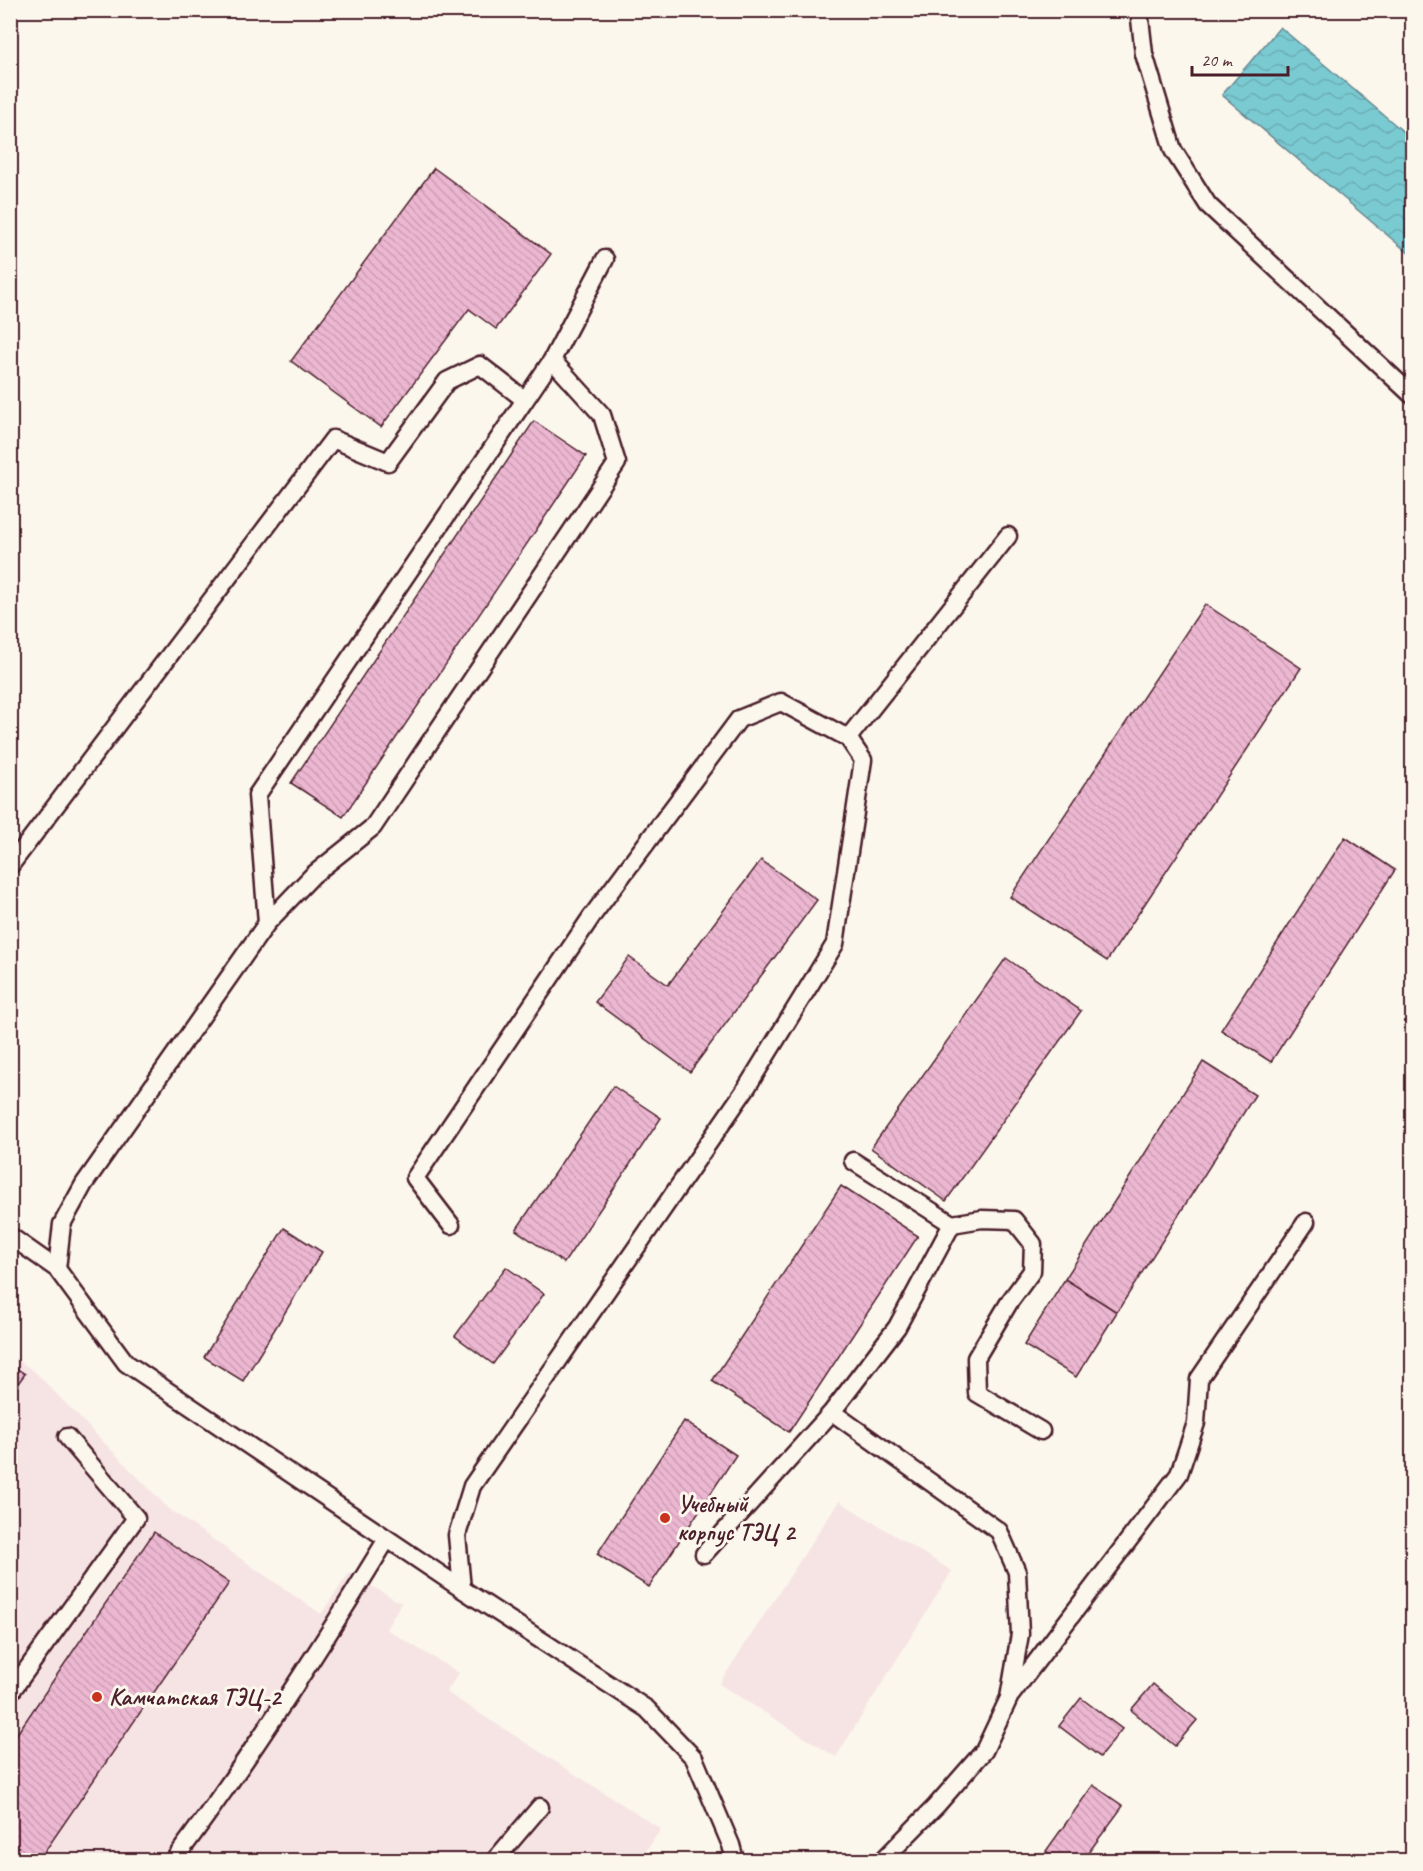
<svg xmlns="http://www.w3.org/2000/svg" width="1423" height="1871" font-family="Caveat,sans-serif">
	<defs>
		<pattern id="water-waves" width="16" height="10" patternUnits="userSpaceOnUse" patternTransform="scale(1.5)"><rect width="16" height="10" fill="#7acad2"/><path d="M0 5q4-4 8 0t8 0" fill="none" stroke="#6badb4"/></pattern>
		<pattern id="building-back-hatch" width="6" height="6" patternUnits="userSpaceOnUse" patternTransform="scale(1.5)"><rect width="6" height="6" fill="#ecb7d1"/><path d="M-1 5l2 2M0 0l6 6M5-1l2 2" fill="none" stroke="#cc9db4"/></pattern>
	</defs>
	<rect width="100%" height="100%" fill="#fbf7ec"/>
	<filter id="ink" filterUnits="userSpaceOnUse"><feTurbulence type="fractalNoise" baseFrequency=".0167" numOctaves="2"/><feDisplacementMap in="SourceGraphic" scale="12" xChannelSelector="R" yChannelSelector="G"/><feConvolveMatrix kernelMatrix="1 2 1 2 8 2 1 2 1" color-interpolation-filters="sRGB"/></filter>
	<g filter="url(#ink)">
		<path fill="#f6e4e4" d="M10,1354L35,1372L169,1509L321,1614L349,1573L401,1603L386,1629L459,1673L446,1692L661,1829L640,1860H11Z
			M839,1501L952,1571L836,1757L719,1684Z"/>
		<path fill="url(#water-waves)" stroke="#67868f" stroke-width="1.5" d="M1280,27L1412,139V256L1222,95Z"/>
		<path fill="url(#building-back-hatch)" stroke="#4a1f2b" stroke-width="1.5" d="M434,168L551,254L496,329L469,309L381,427L291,361Z
			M534,421L586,456L343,817L291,783Z
			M1205,604L1301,668L1107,961L1010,897Z
			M1345,837L1395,870L1271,1062L1221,1030Z
			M761,860L817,900L690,1072L595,1002L629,957L668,985Z
			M1006,958L1081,1011L946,1201L871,1148Z
			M1203,1062L1255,1095L1117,1312L1065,1279Z
			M613,1086L661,1118L564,1263L516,1230Z
			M841,1186L918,1236L789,1432L712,1381Z
			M284,1228L322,1252L243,1381L204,1357Z
			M506,1267L544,1294L493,1364L455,1336Z
			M1065,1279L1117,1312L1076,1377L1024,1345Z
			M10,1364L25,1374L10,1394Z
			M684,1421L736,1455L649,1587L597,1554Z
			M154,1532L229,1583L39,1860H10V1744Z
			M1153,1684L1197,1720L1175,1746L1131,1710Z
			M1081,1698L1122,1729L1100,1757L1059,1726Z
			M1093,1785L1123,1806L1083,1860H1059L1046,1851Z"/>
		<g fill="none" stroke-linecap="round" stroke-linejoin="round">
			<defs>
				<path id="lane" d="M1139,10L1144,54L1173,150L1208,205L1412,395
					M605,259L552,360L602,415L617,463L373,827L313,875L267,923L84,1184L62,1224L57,1269L126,1363L462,1589L647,1709L694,1758L731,1845L735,1860
					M10,866L333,439L388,462L447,381L480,365L525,400L552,360
					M267,923L257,795L525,400
					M853,1161L952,1224
					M451,1225L415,1178L592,916L739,719L781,702L848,738
					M10,1236L57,1269
					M832,1412L897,1327L952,1224L982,1219L1014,1220L1033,1244L1032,1271L1010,1301L976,1358L977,1393L1041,1431
					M704,1554L832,1412L999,1531L1017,1572L1020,1634L1009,1698L984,1751L936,1806L883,1860
					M462,1589L457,1535L472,1486L747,1087L835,944L863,760L848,738L1008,536
					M10,1693L136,1518L67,1437
					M1011,1695L1179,1474L1196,1423L1199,1379L1306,1222
					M174,1860C251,1757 320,1649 387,1539
					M495,1860L540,1807"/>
			</defs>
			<use href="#lane" stroke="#4a1f2b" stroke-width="21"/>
			<use href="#lane" stroke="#fbf7ec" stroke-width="16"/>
		</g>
	</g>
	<g fill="#c8321e" stroke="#fbf7ec" stroke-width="2">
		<circle cx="665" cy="1518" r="6"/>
		<circle cx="97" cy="1697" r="6"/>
	</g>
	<g text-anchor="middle" stroke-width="6" stroke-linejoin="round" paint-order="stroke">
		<g font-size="24" font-weight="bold" fill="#4a1f2b" stroke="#fbf7ec" text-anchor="start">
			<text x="677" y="1512">Учебный<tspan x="677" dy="28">корпус ТЭЦ 2</tspan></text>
			<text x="109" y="1705">Камчатская ТЭЦ-2</text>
		</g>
	</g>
	<rect width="1423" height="1871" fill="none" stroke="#fbf7ec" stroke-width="36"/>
	<rect x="18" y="18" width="1387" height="1835" fill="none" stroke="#4a1f2b" stroke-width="2" filter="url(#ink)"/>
	<path d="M1192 66v9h96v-9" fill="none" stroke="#4a1f2b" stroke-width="3"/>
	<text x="1201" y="66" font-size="18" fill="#4a1f2b" stroke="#fbf7ec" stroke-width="4.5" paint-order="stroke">20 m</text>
</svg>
